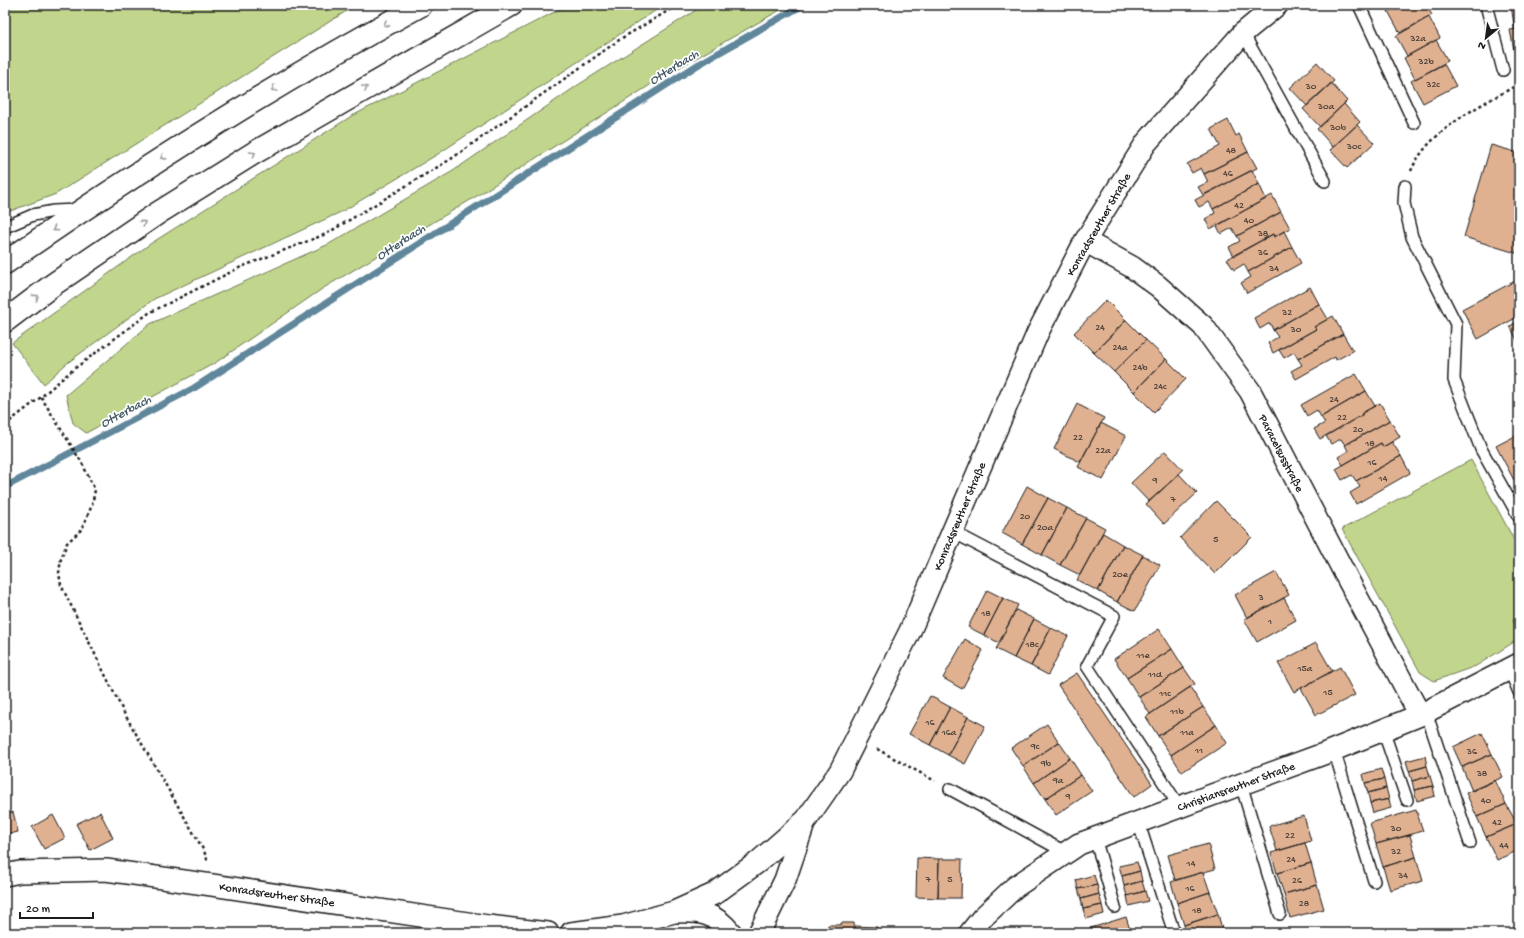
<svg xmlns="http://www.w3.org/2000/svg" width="1524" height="938" font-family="'Gochi Hand',sans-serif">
	<rect width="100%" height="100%" fill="#fff"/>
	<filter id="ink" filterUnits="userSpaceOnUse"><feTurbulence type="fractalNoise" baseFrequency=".025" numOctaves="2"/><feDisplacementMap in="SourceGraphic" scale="8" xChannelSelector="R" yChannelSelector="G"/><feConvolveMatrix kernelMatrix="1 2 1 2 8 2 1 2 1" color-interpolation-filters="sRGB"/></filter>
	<g filter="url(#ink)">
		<path fill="#c1d68c" stroke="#6e7954" d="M5,5H356L56,194L5,213Z
			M568,5H664L438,154L343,211L154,299L66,364L44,384L12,343L150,244L350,117Z
			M704,5H789L661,78L472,199L322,289L215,363L86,433L73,423L66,395L150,324L329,244L453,171L578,85Z
			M1471,460L1519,549V617L1513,620L1519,639L1476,666L1434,681L1420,672L1342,529Z"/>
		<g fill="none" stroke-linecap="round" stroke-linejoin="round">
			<path stroke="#5f869a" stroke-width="7" d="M5,487L194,388L699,64L803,5"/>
		</g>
		<path fill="#e0b191" stroke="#1c1c1c" d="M1399,5H1426L1432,15L1400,33L1388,11Z
			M1519,5V29L1515,30L1511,6Z
			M1429,17L1440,38L1407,56L1396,36Z
			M1519,29V55H1515L1510,30Z
			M1436,40L1448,61L1415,79L1404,58Z
			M1317,62L1334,81L1307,106L1290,88Z
			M1444,64L1456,86L1423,103L1411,81Z
			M1331,83L1347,101L1320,127L1303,109Z
			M1344,104L1360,122L1333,147L1317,129Z
			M1228,120L1236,136L1239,134L1248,152L1204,174L1201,168L1192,173L1187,164L1220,146L1211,129Z
			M1357,125L1374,143L1347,168L1330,150Z
			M1491,145L1519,153V254L1464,237Z
			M1248,152L1257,168L1203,195L1198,187L1208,182L1204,174Z
			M1252,170L1259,184L1213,209L1209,202L1199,207L1195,200Z
			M1259,184L1266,199L1210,229L1205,219L1215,213L1213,209Z
			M1272,195L1281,212L1237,236L1232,228L1221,234L1217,226Z
			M1281,212L1290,228L1274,237L1273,234L1234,256L1229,247L1240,241L1237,236Z
			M1284,231L1292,247L1248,272L1244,264L1234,270L1227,259L1273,234L1274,237Z
			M1292,247L1301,263L1247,293L1241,283L1251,277L1248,272Z
			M1519,279V316L1478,339L1462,309Z
			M1310,287L1319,304L1273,330L1270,323L1260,329L1254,318Z
			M1106,300L1126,320L1094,353L1074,333Z
			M1319,304L1328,319L1314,327L1316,329L1273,353L1268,343L1278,337L1273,330Z
			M1333,316L1343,334L1298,359L1294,352L1284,358L1279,350L1316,329L1314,327Z
			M1126,320L1146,340L1114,372L1094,353Z
			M1519,321V344L1510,326Z
			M1343,334L1353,351L1336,360L1335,357L1296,379L1291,371L1302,365L1298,359Z
			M1146,340L1166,359L1134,392L1114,372Z
			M1166,359L1186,379L1154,412L1134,392Z
			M1356,374L1366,391L1321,417L1317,410L1307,416L1301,405Z
			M1366,391L1375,406L1362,413V415L1320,439L1314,429L1325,423L1321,417Z
			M1380,403L1390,420L1345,445L1341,439L1331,444L1326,436L1362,415V413Z
			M1077,404L1104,418L1080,462L1054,449Z
			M1390,420L1400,437L1383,447L1381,443L1343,465L1338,457L1348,451L1345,445Z
			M1101,423L1126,436L1103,480L1078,467Z
			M1519,434V483L1516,484L1496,446Z
			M1392,442L1401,456L1356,481L1352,475L1342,480L1336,469L1381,443L1383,447Z
			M1165,451L1183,470L1149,502L1131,483Z
			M1401,456L1410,473L1356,504L1350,493L1360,487L1356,481Z
			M1179,474L1197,493L1164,524L1146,504Z
			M1027,486L1048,498L1022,544L1002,533Z
			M1048,498L1067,508L1042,555L1022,544Z
			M1216,501L1252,537L1215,574L1180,538Z
			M1067,508L1086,518L1060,565L1042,555Z
			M1086,518L1105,528L1080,575L1060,565Z
			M1103,533L1123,545L1098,591L1077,580Z
			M1123,545L1143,555L1117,602L1098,591Z
			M1143,555L1160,565L1135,611L1117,602Z
			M1276,572L1289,595L1247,618L1235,595Z
			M987,590L1003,598L984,635L968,627Z
			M1003,598L1018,605L999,643L984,635Z
			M1284,598L1296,620L1257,642L1244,619Z
			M1016,610L1034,619L1014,658L996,649Z
			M1034,619L1051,628L1031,666L1014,658Z
			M1051,628L1068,636L1048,675L1031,666Z
			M1159,629L1172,649L1127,678L1114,659Z
			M965,639L983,650L962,689L943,678Z
			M1316,643L1332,671L1294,692L1278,663Z
			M1172,649L1184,668L1139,697L1127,678Z
			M1340,667L1355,695L1316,715L1301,688Z
			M1184,668L1195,684L1150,714L1139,697Z
			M1077,673L1152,784L1134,797L1058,685Z
			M1190,687L1203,707L1158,736L1146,717Z
			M930,696L950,707L930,745L909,734Z
			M950,707L968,717L948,755L930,745Z
			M1203,707L1216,725L1171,755L1158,736Z
			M968,717L985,726L965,764L948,755Z
			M1047,724L1059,742L1023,766L1011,748Z
			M1216,725L1227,743L1182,772L1171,755Z
			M1482,733L1492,754L1462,767L1453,747Z
			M1059,742L1070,758L1034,783L1023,766Z
			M1492,754L1503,777L1472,791L1462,767Z
			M1425,756L1427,766L1409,771L1406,761Z
			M1070,758L1081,775L1045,799L1034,783Z
			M1427,766L1430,776L1412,781L1409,771Z
			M1381,769L1384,779L1365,783L1363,774Z
			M1081,775L1092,791L1056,815L1045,799Z
			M1430,776L1433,786L1414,790L1412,781Z
			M1384,779L1386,788L1368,793L1365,783Z
			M1495,780L1506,804L1477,817L1466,793Z
			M1433,786L1435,796L1417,801L1414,790Z
			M1386,788L1389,799L1370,803L1368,793Z
			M1389,799L1391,808L1373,813L1370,803Z
			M1506,804L1517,824L1486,837L1477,817Z
			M1416,810L1423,831L1376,844L1370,823Z
			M13,812L18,832L5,835V814Z
			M100,812L113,838L90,850L76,824Z
			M53,815L65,838L44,849L32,827Z
			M1304,816L1311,841L1277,851L1269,826Z
			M1517,824L1519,830V850L1497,860L1486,837Z
			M1410,835L1416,857L1383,867L1376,844Z
			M1305,843L1311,863L1277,873L1271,853Z
			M1208,844L1215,869L1175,880L1168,855Z
			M1416,857L1423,881L1390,890L1383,867Z
			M917,858L939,859L938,898L916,897Z
			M939,859H962L961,898H938Z
			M1137,862L1140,871L1122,876L1119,866Z
			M1311,863L1317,885L1284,894L1277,873Z
			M1140,871L1142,881L1124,886L1122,876Z
			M1203,872L1210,892L1177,903L1171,882Z
			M1094,875L1097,885L1078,889L1076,880Z
			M1142,881L1145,891L1127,896L1124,886Z
			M1097,885L1099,894L1081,899L1078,889Z
			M1317,885L1324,909L1290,918L1284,894Z
			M1145,891L1148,901L1129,906L1127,896Z
			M1210,892L1218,914L1184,925L1177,903Z
			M1099,894L1102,905L1083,909L1081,899Z
			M1102,905L1104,914L1086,919L1083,909Z
			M1218,914L1223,933H1186L1184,925Z
			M1126,917L1131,933H1089L1088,929Z
			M841,923H854L855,933H828V925H841Z
			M855,926L877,927V933H855Z"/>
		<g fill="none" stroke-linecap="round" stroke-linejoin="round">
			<defs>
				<path id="lane" d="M1359,5L1414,123
					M1486,5L1503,70
					M1243,33L1325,181
					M1405,186L1404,203L1412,237L1456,324L1454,380L1481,449L1519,517
					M5,227L33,215L54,211L77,210
					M953,532L1114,616L1087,666L1179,806
					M1509,669L1519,692
					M1426,712L1470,843
					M1383,730L1407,800
					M1334,750L1374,881
					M1241,784L1280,914
					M950,789L1065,852
					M1138,821L1174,933
					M1095,838L1115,907"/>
				<path id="street" d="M1085,241L1132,267L1158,286L1203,326L1250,391L1346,576L1420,715
					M5,875L20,872L106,870L212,885L488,926L548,933
					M677,912C701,911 715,913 731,933
					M571,933L623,926L674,912L714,894L758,862L806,820L840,771L910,631L1038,332L1085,241L1146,143L1243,33L1277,5
					M759,933L785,880L805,821
					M970,933L982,918L1015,887L1079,844L1326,753L1420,715L1519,664"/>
				<path id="highway" d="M5,263C139,170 277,83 421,5
					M5,321L54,284L158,213L254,153L511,5"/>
			</defs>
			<use href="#lane" stroke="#1c1c1c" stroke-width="14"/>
			<use href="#street" stroke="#1c1c1c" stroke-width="24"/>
			<use href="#highway" stroke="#1c1c1c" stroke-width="25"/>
			<path stroke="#1c1c1c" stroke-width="2.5" stroke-dasharray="3 3" stroke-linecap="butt" d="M1411,171C1428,130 1483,104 1519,84
				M41,397L82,463L95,490L92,505L82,529L67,543L61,559L59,573L61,585L124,713L204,851L208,862
				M5,425L41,397L70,372L149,313L241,267L326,234L451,159L622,38L678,5
				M877,749L935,781"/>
			<use href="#lane" stroke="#fff" stroke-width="11"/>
			<use href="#street" stroke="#fff" stroke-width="21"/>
			<use href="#highway" stroke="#fff" stroke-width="22"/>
		</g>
		<defs><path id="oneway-chevron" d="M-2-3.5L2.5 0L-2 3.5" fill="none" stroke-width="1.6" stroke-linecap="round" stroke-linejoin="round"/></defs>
		<g stroke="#999">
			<use href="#oneway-chevron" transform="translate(386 24) rotate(151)"/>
			<use href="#oneway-chevron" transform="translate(365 88) rotate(-30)"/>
			<use href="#oneway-chevron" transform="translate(274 89) rotate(149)"/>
			<use href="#oneway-chevron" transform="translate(253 154) rotate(-31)"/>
			<use href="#oneway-chevron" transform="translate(163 157) rotate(147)"/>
			<use href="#oneway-chevron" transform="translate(143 223) rotate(-34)"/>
			<use href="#oneway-chevron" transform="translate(55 229) rotate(146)"/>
			<use href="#oneway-chevron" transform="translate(36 297) rotate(-36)"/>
		</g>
	</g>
	<g text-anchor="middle" stroke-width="3.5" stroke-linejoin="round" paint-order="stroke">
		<g font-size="10" fill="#4d4139">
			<text x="1418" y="41">32a</text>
			<text x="1426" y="64">32b</text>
			<text x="1433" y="87">32c</text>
			<text x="1311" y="89">30</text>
			<text x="1326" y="109">30a</text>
			<text x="1338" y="130">30b</text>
			<text x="1354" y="149">30c</text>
			<text x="1231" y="153">48</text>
			<text x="1228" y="176">46</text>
			<text x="1239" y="208">42</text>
			<text x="1249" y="223">40</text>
			<text x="1263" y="236">38</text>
			<text x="1263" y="255">36</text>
			<text x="1274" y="271">34</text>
			<text x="1287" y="315">32</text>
			<text x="1100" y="330">24</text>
			<text x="1296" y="332">30</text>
			<text x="1120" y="350">24a</text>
			<text x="1140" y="370">24b</text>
			<text x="1160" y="389">24c</text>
			<text x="1334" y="402">24</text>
			<text x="1342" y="420">22</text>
			<text x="1358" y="432">20</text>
			<text x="1078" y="440">22</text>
			<text x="1370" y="446">18</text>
			<text x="1103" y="453">22a</text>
			<text x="1372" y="465">16</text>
			<text x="1383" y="481">14</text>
			<text x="1155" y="483">9</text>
			<text x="1173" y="502">7</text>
			<text x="1025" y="519">20</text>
			<text x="1045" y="530">20a</text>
			<text x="1216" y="542">5</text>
			<text x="1120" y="577">20e</text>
			<text x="1261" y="600">3</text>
			<text x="986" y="616">18</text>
			<text x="1270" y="624">1</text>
			<text x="1032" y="647">18c</text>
			<text x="1143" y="658">11e</text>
			<text x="1305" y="671">15a</text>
			<text x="1155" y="677">11d</text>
			<text x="1328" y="695">15</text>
			<text x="1165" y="696">11c</text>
			<text x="1177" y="714">11b</text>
			<text x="930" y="725">16</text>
			<text x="949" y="735">16a</text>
			<text x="1187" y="735">11a</text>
			<text x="1035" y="749">9c</text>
			<text x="1199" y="753">11</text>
			<text x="1472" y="754">36</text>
			<text x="1046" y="766">9b</text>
			<text x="1482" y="776">38</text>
			<text x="1058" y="783">9a</text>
			<text x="1068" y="799">9</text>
			<text x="1486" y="803">40</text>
			<text x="1497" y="825">42</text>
			<text x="1396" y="831">30</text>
			<text x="1290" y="838">22</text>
			<text x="1504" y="848">44</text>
			<text x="1396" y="854">32</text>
			<text x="1291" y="862">24</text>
			<text x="1191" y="866">14</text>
			<text x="1403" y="878">34</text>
			<text x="928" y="882">7</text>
			<text x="950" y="882">5</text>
			<text x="1297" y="883">26</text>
			<text x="1190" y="891">16</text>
			<text x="1304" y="906">28</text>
			<text x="1197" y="913">18</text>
		</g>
		<g font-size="12" fill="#1c1c1c" stroke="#fff">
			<text transform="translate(1098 224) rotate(-60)" y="4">Konradsreuther Straße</text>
			<text transform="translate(1282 453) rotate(63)" y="4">Paracelsusstraße</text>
			<text transform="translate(959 516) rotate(-67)" y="4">Konradsreuther Straße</text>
			<text transform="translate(1236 786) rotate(-20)" y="4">Christiansreuther Straße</text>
			<text transform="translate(277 894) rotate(8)" y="4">Konradsreuther Straße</text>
		</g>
		<g font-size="13" font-style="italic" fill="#435a66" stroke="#fff">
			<text transform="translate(673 66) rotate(-32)" y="5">Otterbach</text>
			<text transform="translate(400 241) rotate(-33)" y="5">Otterbach</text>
			<text transform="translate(125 410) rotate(-28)" y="5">Otterbach</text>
		</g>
	</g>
	<rect width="1524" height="938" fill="none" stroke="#fff" stroke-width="20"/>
	<rect x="10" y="10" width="1504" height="918" fill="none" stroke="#1c1c1c" stroke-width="1.5" filter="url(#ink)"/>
	<g transform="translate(1486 38) rotate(209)" stroke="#ffffff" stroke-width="3" paint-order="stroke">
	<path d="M0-3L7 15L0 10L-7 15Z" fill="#1c1c1c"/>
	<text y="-6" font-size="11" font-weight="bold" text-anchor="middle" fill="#1c1c1c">N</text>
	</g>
	<path d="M20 912v6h73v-6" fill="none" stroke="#1c1c1c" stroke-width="2"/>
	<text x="26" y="912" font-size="12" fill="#1c1c1c" stroke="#ffffff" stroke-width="3" paint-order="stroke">20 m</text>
</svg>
